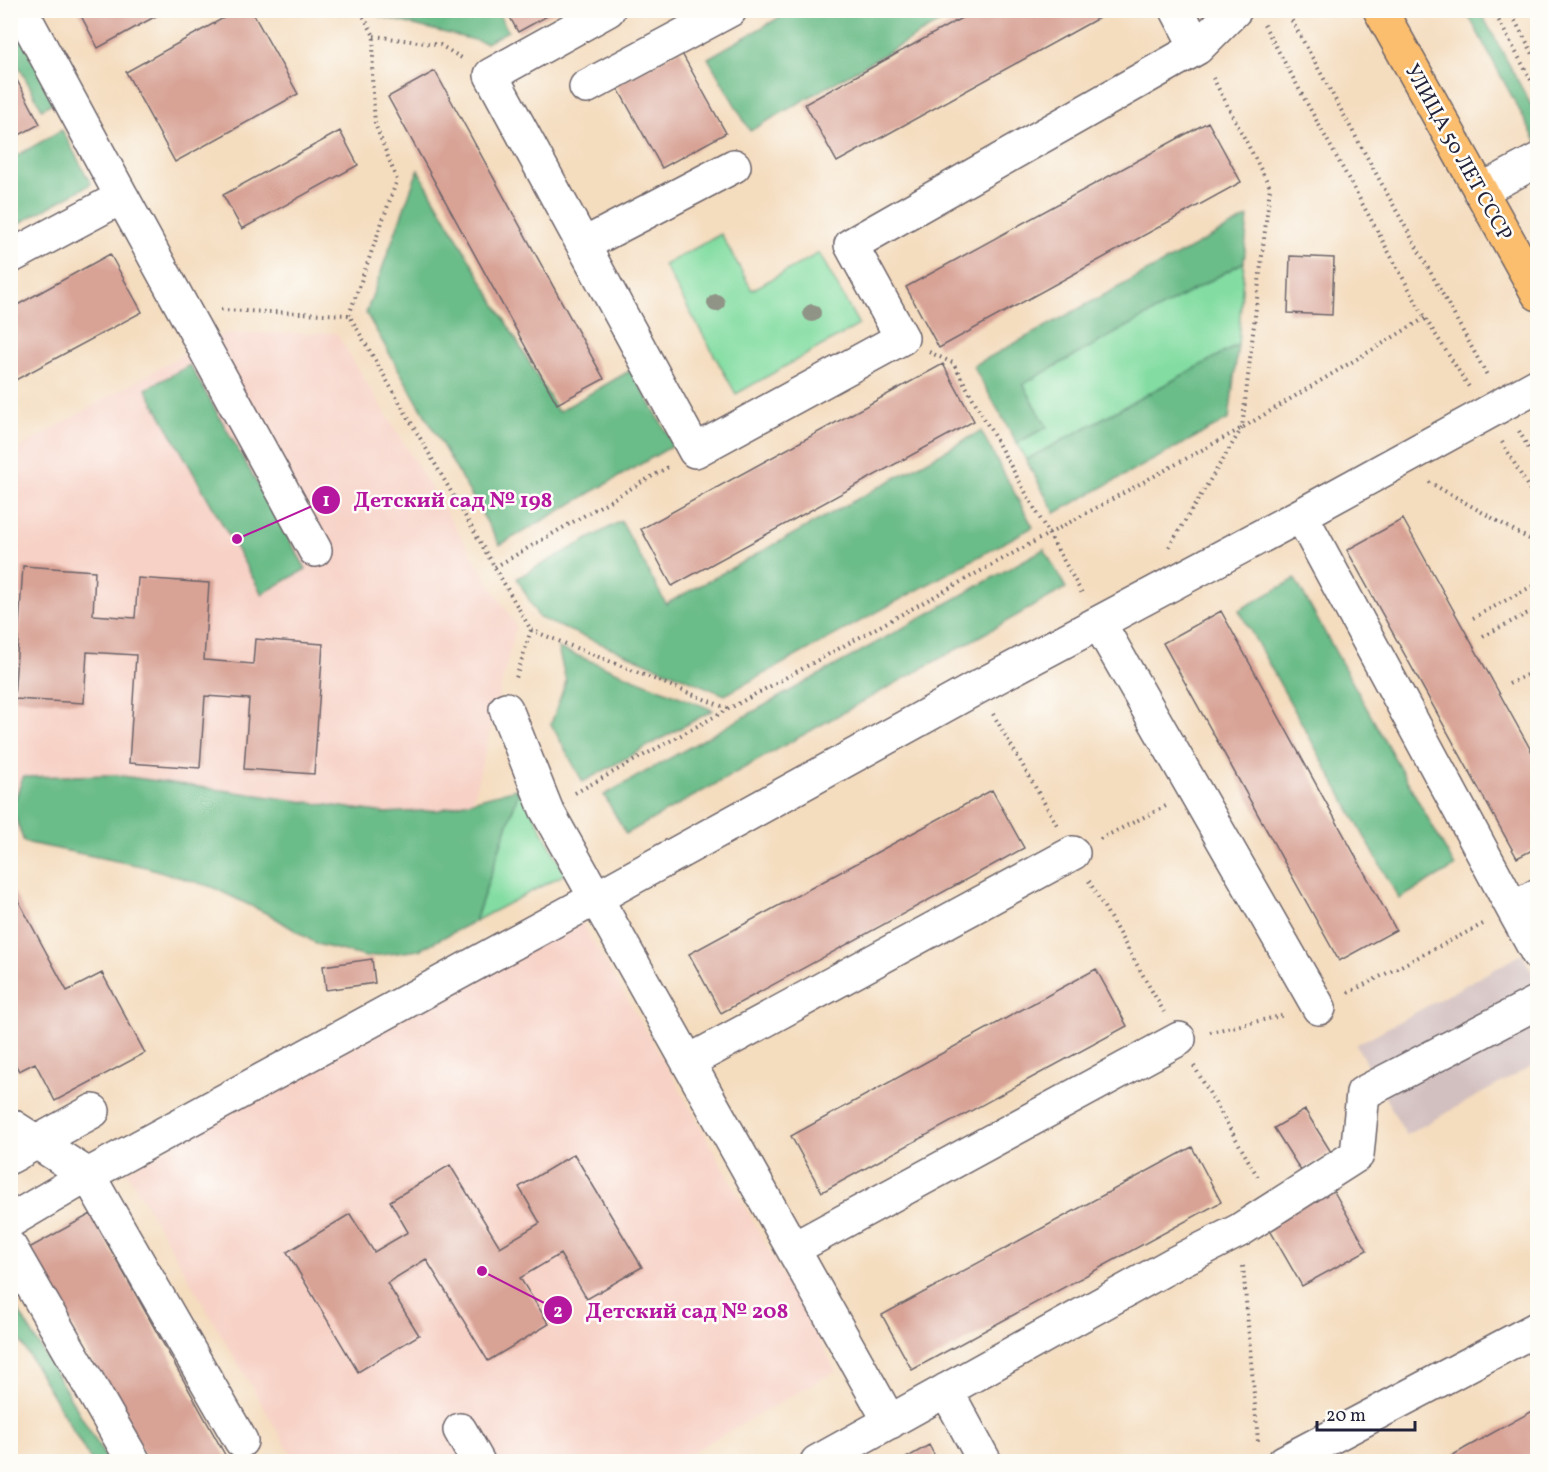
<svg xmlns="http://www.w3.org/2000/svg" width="1548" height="1472" font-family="Vollkorn,serif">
	<rect width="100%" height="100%" fill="#fdfcf7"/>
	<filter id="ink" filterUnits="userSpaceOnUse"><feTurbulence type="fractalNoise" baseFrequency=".0167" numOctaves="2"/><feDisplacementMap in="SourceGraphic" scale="12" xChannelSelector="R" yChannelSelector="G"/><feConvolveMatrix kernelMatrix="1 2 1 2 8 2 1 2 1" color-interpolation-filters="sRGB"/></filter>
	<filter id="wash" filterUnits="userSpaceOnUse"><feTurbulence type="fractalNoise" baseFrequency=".008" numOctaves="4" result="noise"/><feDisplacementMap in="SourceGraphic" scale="24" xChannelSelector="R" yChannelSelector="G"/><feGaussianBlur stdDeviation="1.35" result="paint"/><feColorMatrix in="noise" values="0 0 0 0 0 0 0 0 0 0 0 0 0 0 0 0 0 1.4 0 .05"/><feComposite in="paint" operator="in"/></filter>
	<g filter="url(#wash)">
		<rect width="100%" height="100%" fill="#f4dcbe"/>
		<path fill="#f7d1c6" d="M226,333H336L516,626L445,913L11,829L10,453L201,344Z
			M581,921L669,1070L836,1371L676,1461H295L126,1171Z"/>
		<path fill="#d2bfbf" d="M1522,954L1537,981V1063L1406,1135L1356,1045Z"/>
		<path fill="#83dda2" stroke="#52806e" stroke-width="1.5" d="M721,234L752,290L819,253L859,325L736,394L664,265Z
			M1244,262L1238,345L1026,460L1017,443L1047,427L1023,384Z
			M520,788L565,874L475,921Z"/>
		<path fill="#6abc88" stroke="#466f62" stroke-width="1.5" d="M375,11H497L508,31L486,43L378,16Z
			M791,11V10L960,11L750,131L708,58Z
			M1466,11H1480L1537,116V143Z
			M10,14L57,100L42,109L11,52Z
			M62,130L91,184L11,228V159Z
			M418,170L558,412L631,370L674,445L500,545L366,313Z
			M1248,217L1244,262L1023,384L1047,427L1017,443L973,366Z
			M1238,345L1229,419L1055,513L1026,460Z
			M190,365L306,569L262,594L146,389Z
			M981,431L1033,527L725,695L539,618L517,578L621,521L666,604Z
			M1044,549L1066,588L626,834L604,795Z
			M1295,579L1455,867L1399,899L1239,610Z
			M558,648L713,710L583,782L551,724L566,681Z
			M115,775L385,813L439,810L520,788L475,921L419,950L366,957L317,944L272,916L212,887L146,867L24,842L12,808L23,777Z
			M18,1310L108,1461H91L11,1325V1313Z"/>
		<g id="blocks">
			<path fill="#d8a295" d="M78,10H167L98,48Z
				M238,10H251L298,94L175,162L126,72Z
				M506,10H558L518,32Z
				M976,10H1113L837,162L805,104Z
				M680,50L726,133L662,168L616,85Z
				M10,67L40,124L10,140Z
				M435,71L604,379L557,404L388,97Z
				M1208,122L1241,182L939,348L906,287Z
				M340,131L358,165L242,229L223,195Z
				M110,254L142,312L10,383V309Z
				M1290,256L1334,258L1332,315L1288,313Z
				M943,364L974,421L672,586L641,529Z
				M1403,519L1538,763V847L1517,858L1347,550Z
				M23,566L95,571L93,615L135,618L138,578L209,583L204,660L253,664L255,639L323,644L314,774L244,769L249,699L205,696L200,768L129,763L136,655L87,652L84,703L14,699Z
				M1221,611L1396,930L1339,961L1163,643Z
				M992,790L1024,848L721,1013L689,954Z
				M10,885L67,991L102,973L145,1053L55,1101L35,1063L19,1071L10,1055Z
				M372,959L375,983L326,990L323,966Z
				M1096,969L1127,1026L822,1192L791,1136Z
				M1305,1110L1331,1152L1301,1171L1274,1128Z
				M1192,1147L1221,1202L912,1370L882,1315Z
				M574,1154L642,1267L587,1299L560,1254L520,1278L549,1324L488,1361L426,1259L387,1283L419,1335L358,1372L287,1252L350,1214L374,1252L408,1232L390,1201L450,1165L500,1247L540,1223L519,1187Z
				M1332,1188L1367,1250L1302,1286L1267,1225Z
				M91,1214L229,1462H148L29,1248Z
				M1538,1408V1462H1441L1467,1447Z
				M929,1445L938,1462H899Z"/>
		</g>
	</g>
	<g filter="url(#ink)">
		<use href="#blocks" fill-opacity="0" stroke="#6c6369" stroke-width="1.5"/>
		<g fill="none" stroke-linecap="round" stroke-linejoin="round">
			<defs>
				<path id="minor" d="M608,10L491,75L695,451L902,338L851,245L1197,48L1235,10
					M1177,10L1197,48
					M586,87L730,10
					M1480,191L1538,160
					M122,197L315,550
					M583,245L734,166
					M10,257L122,197L21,10
					M1301,515L1513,909L1538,895
					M1099,623L1319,1008
					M506,709L546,809L596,898L978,687L1301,515L1538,385
					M1513,909L1538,954
					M688,1062L1073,853
					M10,1125L88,1175L241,1441
					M10,1157L93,1111
					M10,1221L88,1175L596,898L890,1422
					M10,1247L134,1462
					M793,1249L1179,1039
					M946,1390L985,1462
					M460,1430L478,1462
					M817,1462L1177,1262L1240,1230L1357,1155L1363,1093L1538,1002
					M1284,1462L1538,1328"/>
				<path id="major" d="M1380,10L1538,294"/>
			</defs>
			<use href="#minor" stroke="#6c6369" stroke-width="36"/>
			<use href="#major" stroke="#6c6369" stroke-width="36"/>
			<path stroke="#6c6369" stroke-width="4" stroke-dasharray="1.5 4.5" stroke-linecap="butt" d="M1286,10L1487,375
				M1493,10L1538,93
				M1509,10L1538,63
				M1264,25L1425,318L1469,387
				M374,36L440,45L465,60
				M221,310L349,315L531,630L516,678
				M349,315L397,180L375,124L372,77L374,36L360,10
				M929,352L953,363L1083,595
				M1519,431L1538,465
				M1502,442L1538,504
				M1429,482L1538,544
				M1169,547L1242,428L1270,187L1213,78
				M495,567L668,467
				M1473,618L1538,583
				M531,630L729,709
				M1483,636L1538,608
				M1509,684L1538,669
				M993,714L1057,825
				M575,793L1242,428L1425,318
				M1100,839L1166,806
				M1089,881L1164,1012
				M1348,993L1485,923
				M1210,1032L1285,1015
				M1194,1066L1259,1179
				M1243,1266L1258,1441"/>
			<use href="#minor" stroke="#fff" stroke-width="33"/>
			<use href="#major" stroke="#fbbe6e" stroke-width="33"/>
		</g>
		<g fill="#909487">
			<circle cx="716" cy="303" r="9"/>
			<circle cx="812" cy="313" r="9"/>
		</g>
	</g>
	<g text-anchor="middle" stroke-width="5" stroke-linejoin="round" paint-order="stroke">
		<g font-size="21" fill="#22223b" stroke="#fdfcf7">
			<text transform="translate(1459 152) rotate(61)" y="7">УЛИЦА 50 ЛЕТ СССР</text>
		</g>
	</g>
	<path fill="none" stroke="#b5179e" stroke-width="2" d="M237 539L326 500M482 1271L558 1310"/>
	<g fill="#b5179e" stroke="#fdfcf7" stroke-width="2">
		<circle cx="237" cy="539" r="6"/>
		<circle cx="482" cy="1271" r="6"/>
		<circle cx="326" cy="500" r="15"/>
		<circle cx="558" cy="1310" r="15"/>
	</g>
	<g font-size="18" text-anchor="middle" font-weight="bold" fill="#fff">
		<text x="326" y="506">1</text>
		<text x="558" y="1317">2</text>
	</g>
	<g font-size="22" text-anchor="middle" font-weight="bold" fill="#b5179e" stroke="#fdfcf7" stroke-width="5" stroke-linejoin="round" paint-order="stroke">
		<text x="453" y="507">Детский сад № 198</text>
		<text x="687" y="1318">Детский сад № 208</text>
	</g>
	<rect width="1548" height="1472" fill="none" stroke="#fdfcf7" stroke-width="36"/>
	<path d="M1317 1421v9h98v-9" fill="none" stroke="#22223b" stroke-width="3"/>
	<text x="1326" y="1421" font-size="18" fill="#22223b" stroke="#fdfcf7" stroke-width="4.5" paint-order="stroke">20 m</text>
</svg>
